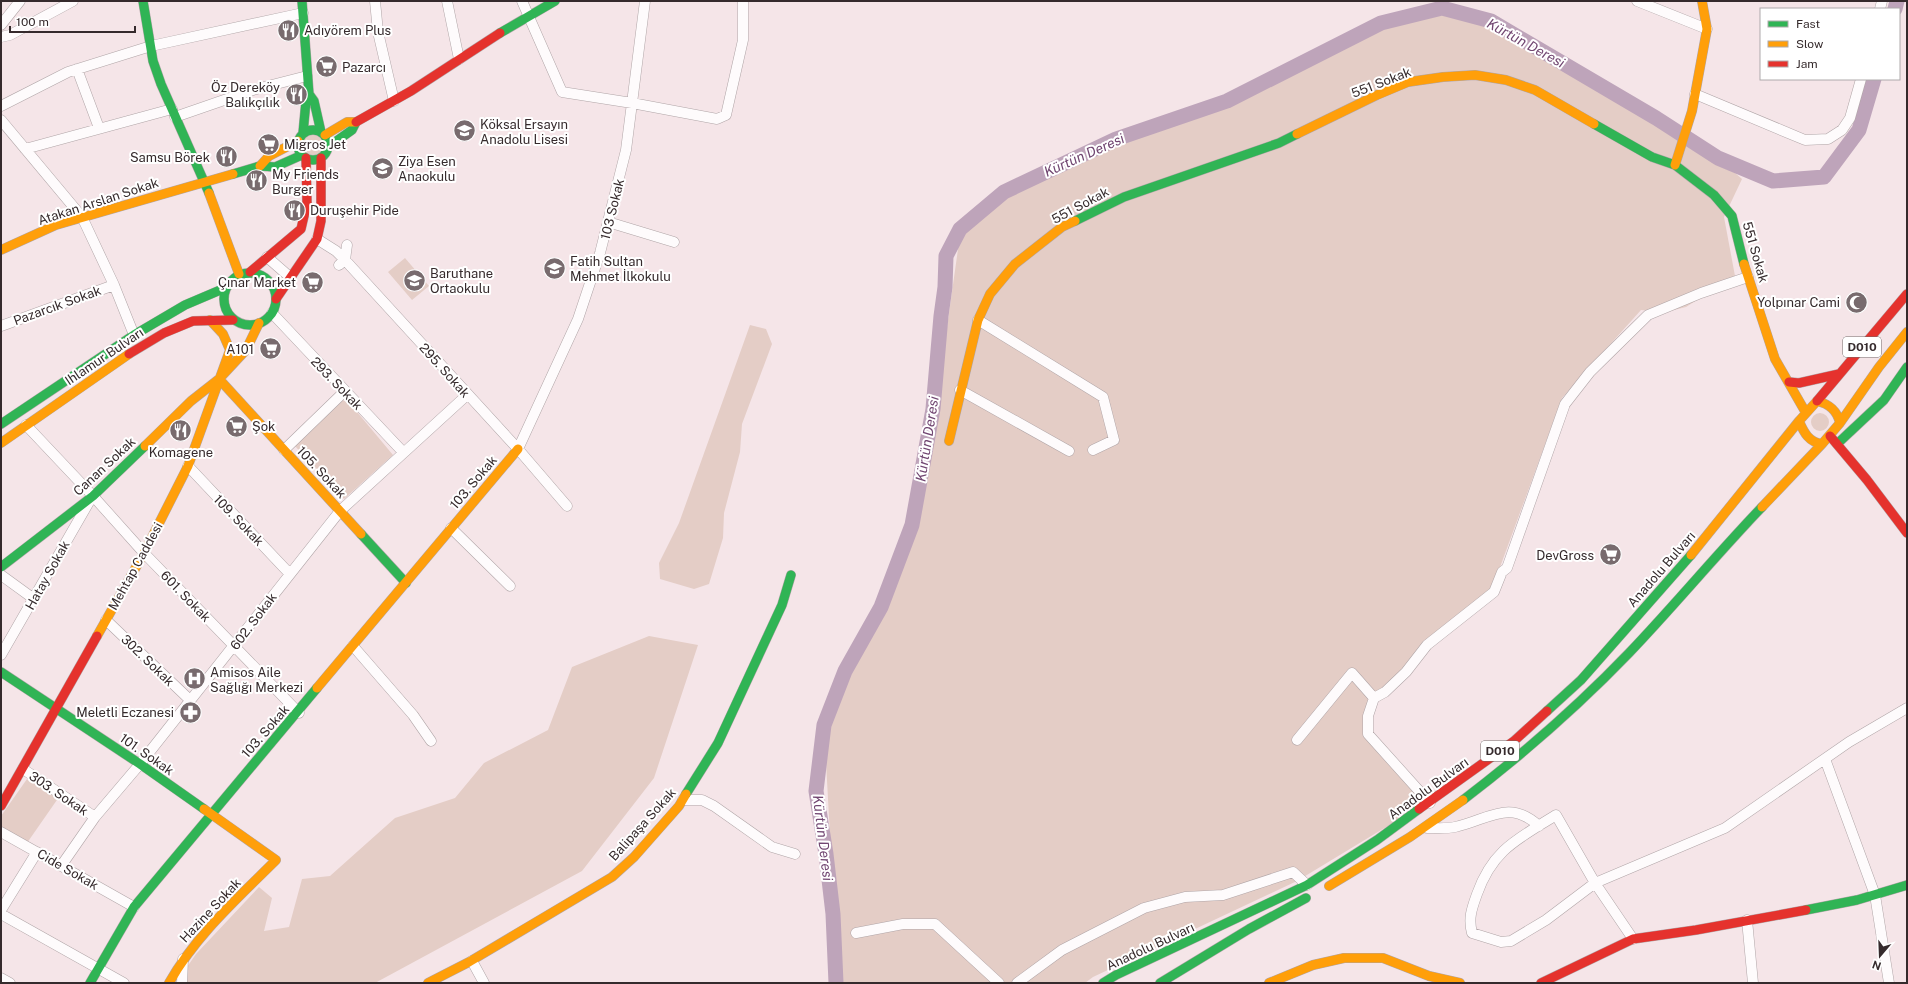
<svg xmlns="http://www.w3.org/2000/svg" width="1908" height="984" font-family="'Public Sans',sans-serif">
	<rect width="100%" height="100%" fill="#f5e5e8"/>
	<path fill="#e4cdc6" d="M1442,8L1491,21L1718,158L1742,179L1724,217L1735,276L1686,307L1666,312L1641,310L1562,398L1492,589L1368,705L1365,735L1423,799L1424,804L1297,881L1093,977L1085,983H838L824,725L881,607L912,525L929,455L960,235L1004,192L1227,101L1381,23Z
		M303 145a10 10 0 1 1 20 0a10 10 0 1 1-20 0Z
		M405,258L429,286L412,300L388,272Z
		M750,325L766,329L772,344L742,424L740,452L724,513L723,538L709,584L694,589L660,579L659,563L679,523Z
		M347,400L393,455L344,499L295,446L341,401Z
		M1811 422a9 9 0 1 1 18 0a9 9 0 1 1-18 0Z
		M649,636L698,645L654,778L582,871L375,983H176L196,954L259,887L272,898L264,931L289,927L302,879L330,876L395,818L455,798L484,763L548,730L572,667Z
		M27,779L59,797L27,843L1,829V816Z"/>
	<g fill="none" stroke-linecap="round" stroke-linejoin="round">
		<path stroke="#bea4ba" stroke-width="15" d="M1895,9L1897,1
			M836,983L833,914L826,854L816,791L824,725L845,671L881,607L912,525L933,409L941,316L945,287L946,256L960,229L1004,192L1116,139L1227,101L1381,23L1442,8L1491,21L1656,118L1718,158L1773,181L1824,177L1859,130L1874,79"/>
		<defs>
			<path id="street" d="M375,1L378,32L394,101
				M447,1L459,59
				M522,1L562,92L632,103L717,119L726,115L743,40V1
				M1637,1L1707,29
				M1880,9L1882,1
				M1,25L20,1
				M1,37L10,35L73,1
				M77,69L99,128
				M1695,94L1805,140L1828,139L1842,130L1850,118L1861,79
				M1,106L68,72L151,46L303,13
				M175,117L253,90L307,76
				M1,120L82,217L114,285L134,335
				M25,149L172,109
				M608,222L674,242
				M317,239L336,251L345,260L518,449L567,506
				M267,257L291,278
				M339,265L345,260L347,245
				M272,313L403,452
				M978,320L1103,397L1114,440L1093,450
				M1,326L114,285
				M960,390L1069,451
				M26,425L93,496L144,553L299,713
				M518,449L578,319L600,253L626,150L645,1
				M284,450L345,391
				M188,466L289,573
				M451,528L510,586
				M1,575L34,599
				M106,620L190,700
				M353,646L413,715L431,741
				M1,655L89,502
				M1297,740L1352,673L1374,698
				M1825,759L1875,895L1889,983
				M23,769L95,817
				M683,800H702L714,806L772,847L795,854
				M1430,803L1368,734V716L1374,698L1385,692L1406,672L1427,645L1494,592L1502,572L1507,568L1565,404L1590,372L1648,315L1701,293L1748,277
				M1427,828C1436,828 1446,829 1455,827C1488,820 1509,798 1539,826
				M1,832L134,907
				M61,866L95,817L140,764L340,511L467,395
				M1,910L37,852
				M1,914L124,983
				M1747,920L1753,983
				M856,933L903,924H935L999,983
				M1633,939L1595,883L1556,815C1518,839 1493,849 1477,894C1472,908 1468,918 1472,933L1501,942L1511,941L1546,920L1595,883L1725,828L1849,742L1907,708
				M472,961L484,983
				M1,978L10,983
				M182,983L183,959
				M1017,983L1062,950L1144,908L1185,897L1223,895L1293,872L1307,885"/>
			<path id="fast" d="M143,1L153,61L161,84L209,193
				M302,1L309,94L314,101L321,132
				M500,33L555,1
				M1594,124L1652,157L1675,165L1714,195L1732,216L1744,264
				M298 145a15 15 0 1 1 30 0a15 15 0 1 1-30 0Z
				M303,133L306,101L309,94
				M328,147L352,130L356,122
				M233,174L260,166L275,167L302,155
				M1075,221L1124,197L1279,143L1297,134
				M224 299a26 26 0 1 1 52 0a26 26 0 1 1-52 0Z
				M1,424L134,335L185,305L225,288
				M1837,444L1884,400L1907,367
				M361,534L406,583
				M1,567L93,496L145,446
				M1,672L140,764L204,809
				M1547,711L1581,680L1691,555
				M686,794L718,743L782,605L791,575
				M1463,800C1522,755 1578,706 1629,653C1674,606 1716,555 1762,507
				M1806,910L1857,900L1907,885
				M90,983L134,907L317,688
				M1103,983L1116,975L1307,885L1377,840L1419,809
				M1160,983L1249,929L1306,898"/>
			<path id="slow" d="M1297,134L1377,95L1408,82L1443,77L1475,75L1506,80L1535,90L1594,124
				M325,135L347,122H356
				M1675,165L1692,111L1707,29L1702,1
				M260,166L269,156L298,141
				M209,193L239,274
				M1,250L56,225L233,174
				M1744,264L1775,359L1806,413
				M219,379L361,534
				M1817,401C1829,404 1837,410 1840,423L1822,444C1809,442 1804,433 1799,421Z
				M1840,423L1879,367L1907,332
				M949,441L978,320L990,294L1015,264L1062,227L1075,221
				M1,443L129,354
				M145,446L191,401L219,379L246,350L259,323
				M1762,507L1822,444
				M1691,555L1799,421
				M97,636L144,553L188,466L230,350L223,334L210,320
				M317,688L518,449
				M1329,886L1410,837L1463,800
				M169,983C196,935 237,899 276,860L204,809
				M428,983L469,962L612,877L634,857L679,806L686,794
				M1269,983L1313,965L1344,958H1383L1429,976L1460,983"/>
			<path id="jam" d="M356,122L411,91L500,33
				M250,272L301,229L307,203L306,158
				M276,299L317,239L321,221V158
				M129,354L164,333L193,321L233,320
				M1789,382L1799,383L1839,374
				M1817,401L1907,294
				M1830,436L1867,480L1907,533
				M1,806L97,636
				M1419,809L1514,741L1547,711
				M1541,983L1633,939L1696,930L1806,910"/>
		</defs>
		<use href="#street" stroke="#b0a5a7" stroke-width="11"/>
		<use href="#fast" stroke="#b0a5a7" stroke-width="10"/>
		<use href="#slow" stroke="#b0a5a7" stroke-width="10"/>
		<use href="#jam" stroke="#b0a5a7" stroke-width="10"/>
		<use href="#street" stroke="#fefbfc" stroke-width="10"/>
		<use href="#fast" stroke="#30b455" stroke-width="9"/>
		<use href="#slow" stroke="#ff9f0a" stroke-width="9"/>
		<use href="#jam" stroke="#e5322d" stroke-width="9"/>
	</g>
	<defs>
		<symbol id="restaurant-disc" viewBox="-11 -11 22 22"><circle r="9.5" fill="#786b6e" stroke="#fff"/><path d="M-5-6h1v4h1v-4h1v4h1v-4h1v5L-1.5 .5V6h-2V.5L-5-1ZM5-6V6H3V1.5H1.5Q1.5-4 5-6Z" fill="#fff"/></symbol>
		<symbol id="supermarket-disc" viewBox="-11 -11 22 22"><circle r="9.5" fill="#786b6e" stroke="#fff"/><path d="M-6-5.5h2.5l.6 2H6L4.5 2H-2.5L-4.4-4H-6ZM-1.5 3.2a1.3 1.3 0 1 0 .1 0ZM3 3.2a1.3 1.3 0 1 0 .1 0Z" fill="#fff"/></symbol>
		<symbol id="school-disc" viewBox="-11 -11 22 22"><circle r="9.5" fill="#786b6e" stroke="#fff"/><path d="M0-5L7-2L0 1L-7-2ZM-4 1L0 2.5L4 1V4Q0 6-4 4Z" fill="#fff"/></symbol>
		<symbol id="mosque-disc" viewBox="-11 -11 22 22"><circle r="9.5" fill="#786b6e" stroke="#fff"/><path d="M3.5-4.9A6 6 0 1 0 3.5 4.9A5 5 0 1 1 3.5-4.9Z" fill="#fff"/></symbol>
		<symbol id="hospital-disc" viewBox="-11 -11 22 22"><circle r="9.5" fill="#786b6e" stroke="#fff"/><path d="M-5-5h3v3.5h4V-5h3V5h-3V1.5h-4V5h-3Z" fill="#fff"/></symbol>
		<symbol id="pharmacy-disc" viewBox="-11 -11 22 22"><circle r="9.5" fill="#786b6e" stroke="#fff"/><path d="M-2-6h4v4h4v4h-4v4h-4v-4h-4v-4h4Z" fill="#fff"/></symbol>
	</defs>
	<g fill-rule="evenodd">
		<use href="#restaurant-disc" x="276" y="18" width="25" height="25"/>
		<use href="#supermarket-disc" x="314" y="54" width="25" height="25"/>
		<use href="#restaurant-disc" x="284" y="82" width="25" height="25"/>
		<use href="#school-disc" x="452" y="118" width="25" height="25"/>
		<use href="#supermarket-disc" x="256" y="132" width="25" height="25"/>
		<use href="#restaurant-disc" x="214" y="144" width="25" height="25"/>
		<use href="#school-disc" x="370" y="156" width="25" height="25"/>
		<use href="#restaurant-disc" x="244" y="168" width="25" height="25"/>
		<use href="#restaurant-disc" x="282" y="198" width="25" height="25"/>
		<use href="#school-disc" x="542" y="256" width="25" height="25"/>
		<use href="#school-disc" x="402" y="268" width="25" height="25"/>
		<use href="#supermarket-disc" x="300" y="270" width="25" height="25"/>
		<use href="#mosque-disc" x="1844" y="290" width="25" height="25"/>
		<use href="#supermarket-disc" x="258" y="336" width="25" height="25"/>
		<use href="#supermarket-disc" x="224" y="414" width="25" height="25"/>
		<use href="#restaurant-disc" x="168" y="418" width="25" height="25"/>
		<use href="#supermarket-disc" x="1598" y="542" width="25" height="25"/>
		<use href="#hospital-disc" x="182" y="666" width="25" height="25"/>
		<use href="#pharmacy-disc" x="178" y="700" width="25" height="25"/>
	</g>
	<g text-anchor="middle" stroke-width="4" stroke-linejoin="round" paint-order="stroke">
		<g fill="#fff" stroke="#726a6b" stroke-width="1">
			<rect x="1843" y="337" width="38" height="20" rx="3"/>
			<rect x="1481" y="741" width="38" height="20" rx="3"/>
		</g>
		<g font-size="12" font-weight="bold" fill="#352a2c">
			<text x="1862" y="351">D010</text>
			<text x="1500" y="755">D010</text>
		</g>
		<g font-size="13" fill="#352a2c" stroke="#fff" text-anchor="start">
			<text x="304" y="35">Adıyörem Plus</text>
			<text x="342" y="72">Pazarcı</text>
			<text x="280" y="92" text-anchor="end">Öz Dereköy<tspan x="280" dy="15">Balıkçılık</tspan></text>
			<text x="480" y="129">Köksal Ersayın<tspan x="480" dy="15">Anadolu Lisesi</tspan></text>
			<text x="284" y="149">Migros Jet</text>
			<text x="210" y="162" text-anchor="end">Samsu Börek</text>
			<text x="398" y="166">Ziya Esen<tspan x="398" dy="15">Anaokulu</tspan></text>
			<text x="272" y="179">My Friends<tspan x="272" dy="15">Burger</tspan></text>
			<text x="310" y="215">Duruşehir Pide</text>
			<text x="570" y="266">Fatih Sultan<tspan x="570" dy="15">Mehmet İlkokulu</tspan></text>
			<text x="430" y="278">Baruthane<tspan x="430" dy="15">Ortaokulu</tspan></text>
			<text x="296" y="287" text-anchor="end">Çınar Market</text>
			<text x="1840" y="307" text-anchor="end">Yolpınar Cami</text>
			<text x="254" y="354" text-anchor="end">A101</text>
			<text x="252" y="431">Şok</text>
			<text x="181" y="457" text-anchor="middle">Komagene</text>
			<text x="1594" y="560" text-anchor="end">DevGross</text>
			<text x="210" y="677">Amisos Aile<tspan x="210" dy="15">Sağlığı Merkezi</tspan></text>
			<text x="174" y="717" text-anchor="end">Meletli Eczanesi</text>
		</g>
		<g font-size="13" fill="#352a2c" stroke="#fff">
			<text transform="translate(1381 82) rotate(-21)" y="5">551 Sokak</text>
			<text transform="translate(98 201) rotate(-18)" y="5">Atakan Arslan Sokak</text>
			<text transform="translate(1080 205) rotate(-28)" y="5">551 Sokak</text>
			<text transform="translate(612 209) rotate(-76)" y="5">103 Sokak</text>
			<text transform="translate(1756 252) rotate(74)" y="5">551 Sokak</text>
			<text transform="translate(57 305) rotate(-20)" y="5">Pazarcık Sokak</text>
			<text transform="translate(104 356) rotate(-34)" y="5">Ihlamur Bulvarı</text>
			<text transform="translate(445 370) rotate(48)" y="5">295. Sokak</text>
			<text transform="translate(337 383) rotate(46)" y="5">293. Sokak</text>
			<text transform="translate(104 466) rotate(-43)" y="5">Canan Sokak</text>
			<text transform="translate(322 472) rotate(47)" y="5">105. Sokak</text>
			<text transform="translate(473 482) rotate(-50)" y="5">103. Sokak</text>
			<text transform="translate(239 520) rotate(46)" y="5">109. Sokak</text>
			<text transform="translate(135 566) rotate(-61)" y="5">Mehtap Caddesi</text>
			<text transform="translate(1661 569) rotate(-49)" y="5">Anadolu Bulvarı</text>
			<text transform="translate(47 575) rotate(-61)" y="5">Hatay Sokak</text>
			<text transform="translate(186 596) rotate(46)" y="5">601. Sokak</text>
			<text transform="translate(253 621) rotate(-53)" y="5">602. Sokak</text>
			<text transform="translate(148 660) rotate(44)" y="5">302. Sokak</text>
			<text transform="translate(265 731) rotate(-49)" y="5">103. Sokak</text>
			<text transform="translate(147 754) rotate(35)" y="5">101. Sokak</text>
			<text transform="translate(1428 788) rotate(-36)" y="5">Anadolu Bulvarı</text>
			<text transform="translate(59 793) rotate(34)" y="5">303. Sokak</text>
			<text transform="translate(642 824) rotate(-48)" y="5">Balipaşa Sokak</text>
			<text transform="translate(68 869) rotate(30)" y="5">Cide Sokak</text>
			<text transform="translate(210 910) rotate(-47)" y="5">Hazine Sokak</text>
			<text transform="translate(1150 946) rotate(-25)" y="5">Anadolu Bulvarı</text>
		</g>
		<g font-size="14" font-style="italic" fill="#714671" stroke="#fff">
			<text transform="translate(1526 43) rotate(29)" y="5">Kürtün Deresi</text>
			<text transform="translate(1084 155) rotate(-24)" y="5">Kürtün Deresi</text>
			<text transform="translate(927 439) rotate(-81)" y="5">Kürtün Deresi</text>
			<text transform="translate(823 838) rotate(83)" y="5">Kürtün Deresi</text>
		</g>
	</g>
	<rect width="1908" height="984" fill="none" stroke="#352a2c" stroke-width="4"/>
	<rect x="1760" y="8" width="140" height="72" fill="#ffffff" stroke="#aeaaab"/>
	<rect x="1768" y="21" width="20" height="6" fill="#30b455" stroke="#aeaaab"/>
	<text x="1796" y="28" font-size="12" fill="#352a2c">Fast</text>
	<rect x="1768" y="41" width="20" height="6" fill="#ff9f0a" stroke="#aeaaab"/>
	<text x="1796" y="48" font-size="12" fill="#352a2c">Slow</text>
	<rect x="1768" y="61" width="20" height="6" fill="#e5322d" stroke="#aeaaab"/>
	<text x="1796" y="68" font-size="12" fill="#352a2c">Jam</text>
	<g transform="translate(1880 956) rotate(199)" stroke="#ffffff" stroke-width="3" paint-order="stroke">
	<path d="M0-3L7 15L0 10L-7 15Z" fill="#352a2c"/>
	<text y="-6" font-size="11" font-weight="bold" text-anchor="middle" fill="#352a2c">N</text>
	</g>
	<path d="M10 26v6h125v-6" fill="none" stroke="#352a2c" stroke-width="2"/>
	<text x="16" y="26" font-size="12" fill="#352a2c" stroke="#ffffff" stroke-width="3" paint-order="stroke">100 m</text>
</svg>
